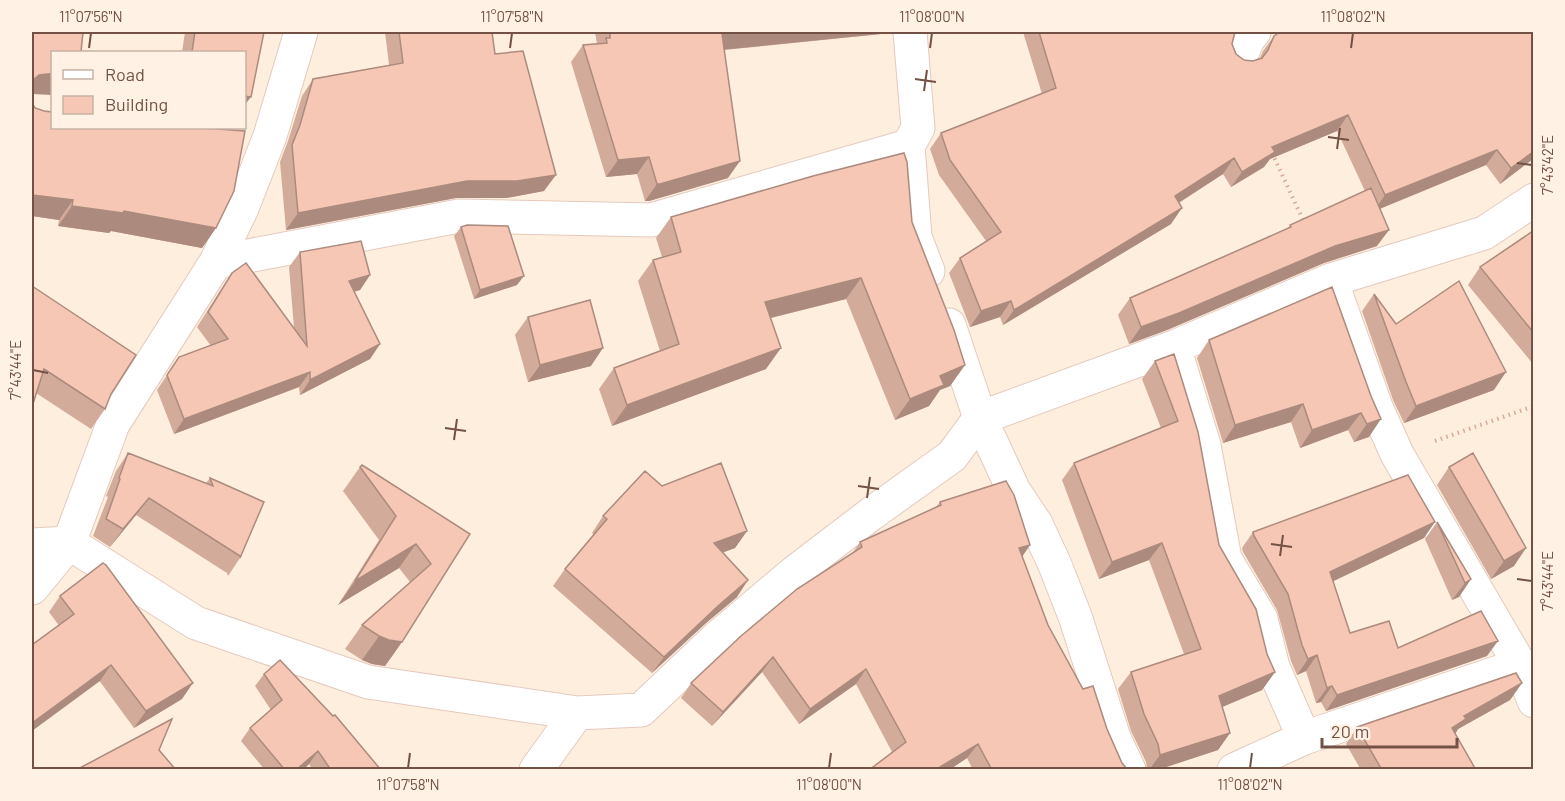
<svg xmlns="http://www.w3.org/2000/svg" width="1565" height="801" font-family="Barlow,sans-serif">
	<rect width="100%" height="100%" fill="#feeede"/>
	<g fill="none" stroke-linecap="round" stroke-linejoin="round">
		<defs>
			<path id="minor" d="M910,32L918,128L908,146L915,237L928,271
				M1240,58L1248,39L1254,32
				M216,262L459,216L651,220L908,146
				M1331,280L1376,407L1397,454L1520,665L1534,701
				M949,325L980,418L1014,491L1036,524L1055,565L1076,619L1114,738L1129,770
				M1174,347L1204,445L1225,559L1261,619L1273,667L1304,738
				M32,545L69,543L196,623L368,682L577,713
				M32,588L69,543L113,424L216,262L242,208L270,136L301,32
				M536,770L577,713L641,710L718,637L795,572L871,514L952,456L980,418L1174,347L1331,280L1484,233L1534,200
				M1234,770L1304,738L1520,665"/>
		</defs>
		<use href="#minor" stroke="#e4cabd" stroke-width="35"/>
		<path stroke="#d9aa98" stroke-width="4" stroke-dasharray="1.5 4.5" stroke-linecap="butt" d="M1272,153L1304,222
			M1435,441L1534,406"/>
		<use href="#minor" stroke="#fff" stroke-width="33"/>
	</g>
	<path fill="#d3ab9b" d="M185,32H264L244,52H182Z
		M385,32H492L495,54L544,191L506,198H456L286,230L280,162L288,141L302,96L313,79L389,65Z
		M595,32H892L891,33L724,50L728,178L649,201H645L637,174L606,177L571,62L583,45L597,44Z
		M1023,32H1235L1232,44L1236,54L1244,60L1253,61L1260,58L1263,51L1274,36L1533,32V159L1500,184L1486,165L1380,209L1377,246L1324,263L1167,330L1129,344L1118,315L1130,298L1288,228L1290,225L1365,191L1337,131L1270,159L1264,167L1231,187L1223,174L1179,203L1171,224L1003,325L1000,317L970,327L949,273L960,258L986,241L939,175L930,149L941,133L1042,94Z
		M32,103L35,108L216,228L202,248L111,231L109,233L58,226L59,220L32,216Z
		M671,217L912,222L965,365L950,386L940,390L929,406L895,420L846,299L771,318L766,369L612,426L599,389L614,368L660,351L638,281L653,260L662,257L656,238Z
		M461,227L517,285L474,299L454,236Z
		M1533,231V364L1468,285L1480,267Z
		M300,252L370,275L360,290L354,292L380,344L370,359L300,395L299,387L174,434L157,390L179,357L211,346L197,327L222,288L232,273L294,328L289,267Z
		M32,286L111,394L105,409L91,429L36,393Z
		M1374,294L1396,324L1494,390L1404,423L1393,400L1362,311Z
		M528,317L591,366L528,382L515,335Z
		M1209,340L1371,396L1369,437L1354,442L1348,430L1300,448L1291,422L1223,443L1197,358Z
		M1174,354L1219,545L1275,672L1262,690L1222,707L1230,733L1218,750L1157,770H1147L1146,762L1131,731L1118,689L1131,672L1184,654L1149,560L1099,579L1062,480L1074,463L1161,428L1142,379L1155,361Z
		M128,453L206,483L210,478L240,558L228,576L227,573L136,515L110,547L93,536L108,497L106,496L116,471Z
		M360,467L470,534L402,642L385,666L372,664L362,660L345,649L362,625L410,582L399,568L338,605L379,540L343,491Z
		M1449,467L1514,566L1491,579L1437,485Z
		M662,486L747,531L735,548L723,552L737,597L706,623L652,673L553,586L565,569L594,535L592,533L603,516Z
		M940,502L1022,556L1048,625L1083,689L1107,729L1122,763L1128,770H973L967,758L949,770H869L892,752L856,684L799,724L762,672L712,726L681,698L691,683L852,554L860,542L936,507Z
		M1437,522L1471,579L1459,597L1452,600L1425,539Z
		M1253,532L1424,538L1333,581L1350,633L1398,648L1487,656L1326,711L1321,702L1316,703L1306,671L1297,675L1291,661L1277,610L1243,552L1242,548Z
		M60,596L182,699L134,728L49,612Z
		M264,674L381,770H313L309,764L303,770H265L241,741L250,728L271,710L255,686Z
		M1522,683L1510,700L1458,729L1455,734L1476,770H1361L1346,744L1357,727Z"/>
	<path fill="#ac8b7e" d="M749,32H892L891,33L710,51L722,34Z
		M48,74H52V95L32,94V81L39,75Z
		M244,96L251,97L244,106Z
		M1348,115L1337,131L1270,159L1264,167L1231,187L1242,172L1272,147Z
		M1497,150L1486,165L1374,211L1385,195Z
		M1533,152V159L1500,184L1511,168Z
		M649,157L637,174L606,177L618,160Z
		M1234,158L1223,174L1164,212L1175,196Z
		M740,161L728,178L649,201H645L657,184Z
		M556,175L544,191L506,198H456L286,230L298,213L467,181Z
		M32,195L73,200L59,220L32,216Z
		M72,206L124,211L216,228L202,248L111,231L109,233L58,226Z
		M1182,208L1171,224L1003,325L1014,310Z
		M1389,230L1377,246L1324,263L1167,330L1129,344L1141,327L1335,246Z
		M370,275L360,290L338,296L349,281Z
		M524,276L517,285L474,299L480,290Z
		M861,278L846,299L750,323L765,302Z
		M1011,301L1000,317L970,327L981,311Z
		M380,344L370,359L300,395L310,380Z
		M603,348L591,366L528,382L540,365Z
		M781,348L766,369L612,426L627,405Z
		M965,365L950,386L940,390L929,406L895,420L910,399L940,376Z
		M310,372L299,387L174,434L184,419Z
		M1506,372L1494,390L1404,423L1416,406Z
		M1303,404L1291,422L1223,443L1235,425Z
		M1361,413L1348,430L1300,448L1312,430Z
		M1381,419L1369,437L1354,442L1367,424Z
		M149,498L136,515L110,547L123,529Z
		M1435,522L1424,538L1319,588L1330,572Z
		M747,531L735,548L703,560L714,543Z
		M1162,543L1149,560L1099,579L1112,562Z
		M416,544L399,568L338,605L355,581Z
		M1030,545L1020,560L1019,548Z
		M1526,548L1514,566L1491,579L1504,561Z
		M1471,579L1459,597L1452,600L1465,583Z
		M748,580L737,597L706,623L652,673L664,657L718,606Z
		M379,636L402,642L385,666L372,664L362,660Z
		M1498,641L1487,656L1326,711L1337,695Z
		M1317,655L1306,671L1297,675L1308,659Z
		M773,657L762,672L712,726L723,712Z
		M111,665L100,681L32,731V723Z
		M866,669L856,684L799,724L810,709Z
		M1275,672L1262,690L1206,714L1219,696Z
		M193,683L182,699L134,728L146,711Z
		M1522,683L1510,700L1458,729L1454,736L1452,728L1464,716Z
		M1332,686L1321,702L1316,703L1327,688Z
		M1230,733L1218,750L1157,770H1149L1160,755Z
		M978,744L967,758L949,770H935Z
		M318,751L309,764L303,770H296Z"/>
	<path fill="#f5c7b4" stroke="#ac8b7e" stroke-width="1.5" d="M32,32H83L81,52H52V74H48L39,75L32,81Z
		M195,32H264L251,97L244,96V52H192Z
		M399,32H492L495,54L523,51L556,175L517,181H467L298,213L292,145L300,125L313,79L403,63Z
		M610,32H749L722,34L740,161L660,184H657L649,157L618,160L583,45L607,43L606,38H610Z
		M1039,32H1235L1232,44L1236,54L1244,60L1253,61L1262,58L1268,50L1274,36L1280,32H1533V152L1511,168L1497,150L1385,195L1348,115L1272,147L1275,152L1242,172L1234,158L1175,196L1182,208L1014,310L1011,301L981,311L960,258L1001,232L950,160L941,133L1056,88Z
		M32,103L35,108L44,111L52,112V128H203L245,131L234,191L216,228L124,211L123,213L72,206L73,200L32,195Z
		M904,153L907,162L912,222L954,330L965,365L940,376L944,385L910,399L861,278L765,302L781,348L627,405L614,368L679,344L653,260L681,252L671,217L813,176Z
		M1371,188L1389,230L1335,246L1179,313L1141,327L1130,298L1291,227L1290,225Z
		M467,225L508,226L524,276L480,290L461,227Z
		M1533,231V332L1480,267Z
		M361,241L370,275L349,281L380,344L310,380V372L184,419L167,375L179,357L228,339L208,312L232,273L246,263L307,346L300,252Z
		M1459,281L1506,372L1416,406L1406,382L1374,294L1396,324Z
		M32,286L136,355L111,394L105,409L44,369L32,407Z
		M1332,287L1371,396L1381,419L1367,424L1361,413L1312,430L1303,404L1235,425L1209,340Z
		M590,300L603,348L540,365L528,317Z
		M1174,354L1198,432L1219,545L1256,609L1267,654L1275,672L1219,696L1230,733L1160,755L1158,744L1144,714L1131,672L1201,649L1162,543L1112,562L1074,463L1178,421L1155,361Z
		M128,453L213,486L210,478L264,502L240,558V556L149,498L123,529L106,519L120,479L119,478Z
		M1473,453L1526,548L1504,561L1449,467Z
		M721,463L747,531L714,543L748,580L718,606L664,657L565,569L607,519L603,516L645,471L662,486Z
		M362,465L470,534L402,642L389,640L379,636L362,625L431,564L416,544L355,581L396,516L360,467Z
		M1408,475L1435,522L1330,572L1350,633L1389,621L1398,648L1481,611L1498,641L1337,695L1332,686L1327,688L1317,655L1308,659L1302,645L1288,594L1254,536L1253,532Z
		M1006,481L1014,495L1030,545L1019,548L1048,625L1083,689L1093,686L1107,729L1122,763L1128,770H992L978,744L935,770H869L906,742L866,669L810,709L773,657L723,712L691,683L741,636L797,589L862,547L860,542L941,505L940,502Z
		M1437,522L1471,579L1465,583Z
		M103,563L106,565L193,683L146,711L111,665L32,723V645L74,614L60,596Z
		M280,660L333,716L335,715L381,770H331L318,751L296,770H285L250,728L282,700L264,674Z
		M1516,673L1522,683L1464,716L1466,719L1452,728L1476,770H1382L1357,727Z
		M172,719L159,750L176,770H76Z"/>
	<path fill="none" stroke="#745145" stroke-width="2" d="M89,48L91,33M510,48L512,33M930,48L932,33M1351,48L1353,33M915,79L936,82M924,91L927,70M1328,137L1349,140M1337,149L1340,128M1517,163L1532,165M33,370L48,373M445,428L466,431M454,440L457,419M858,486L879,489M867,498L870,477M1271,544L1292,547M1280,556L1283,535M1517,579L1532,581M408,768L410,753M829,768L831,753M1250,768L1252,753"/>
	<rect width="1565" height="801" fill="none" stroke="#fff2e5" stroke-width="66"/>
	<rect x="51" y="51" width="195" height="78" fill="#fff2e5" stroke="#c7b2a5" stroke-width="1.5"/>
	<rect x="63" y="70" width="30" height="9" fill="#ffffff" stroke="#c7b2a5" stroke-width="1.5"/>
	<text x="105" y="81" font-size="18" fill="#745145">Road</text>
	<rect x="63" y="96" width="30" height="18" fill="#f5c7b4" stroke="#c7b2a5" stroke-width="1.5"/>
	<text x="105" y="111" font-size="18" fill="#745145">Building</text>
	<path d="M1322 738v9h135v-9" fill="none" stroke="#745145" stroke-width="3"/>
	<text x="1331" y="738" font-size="18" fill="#745145" stroke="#fff2e5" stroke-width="4.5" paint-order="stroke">20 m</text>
	<rect x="33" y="33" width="1499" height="735" fill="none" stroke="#745145" stroke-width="2"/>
	<g font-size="15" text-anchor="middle" fill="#745145">
		<text x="91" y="22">11°07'56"N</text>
		<text x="512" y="22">11°07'58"N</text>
		<text x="932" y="22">11°08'00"N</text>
		<text x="1353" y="22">11°08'02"N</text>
		<text transform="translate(1548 165) rotate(-90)" y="5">7°43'42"E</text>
		<text transform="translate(16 370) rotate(-90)" y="5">7°43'44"E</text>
		<text transform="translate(1548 581) rotate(-90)" y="5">7°43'44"E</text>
		<text x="408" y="790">11°07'58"N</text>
		<text x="829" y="790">11°08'00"N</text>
		<text x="1250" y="790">11°08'02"N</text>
	</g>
</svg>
